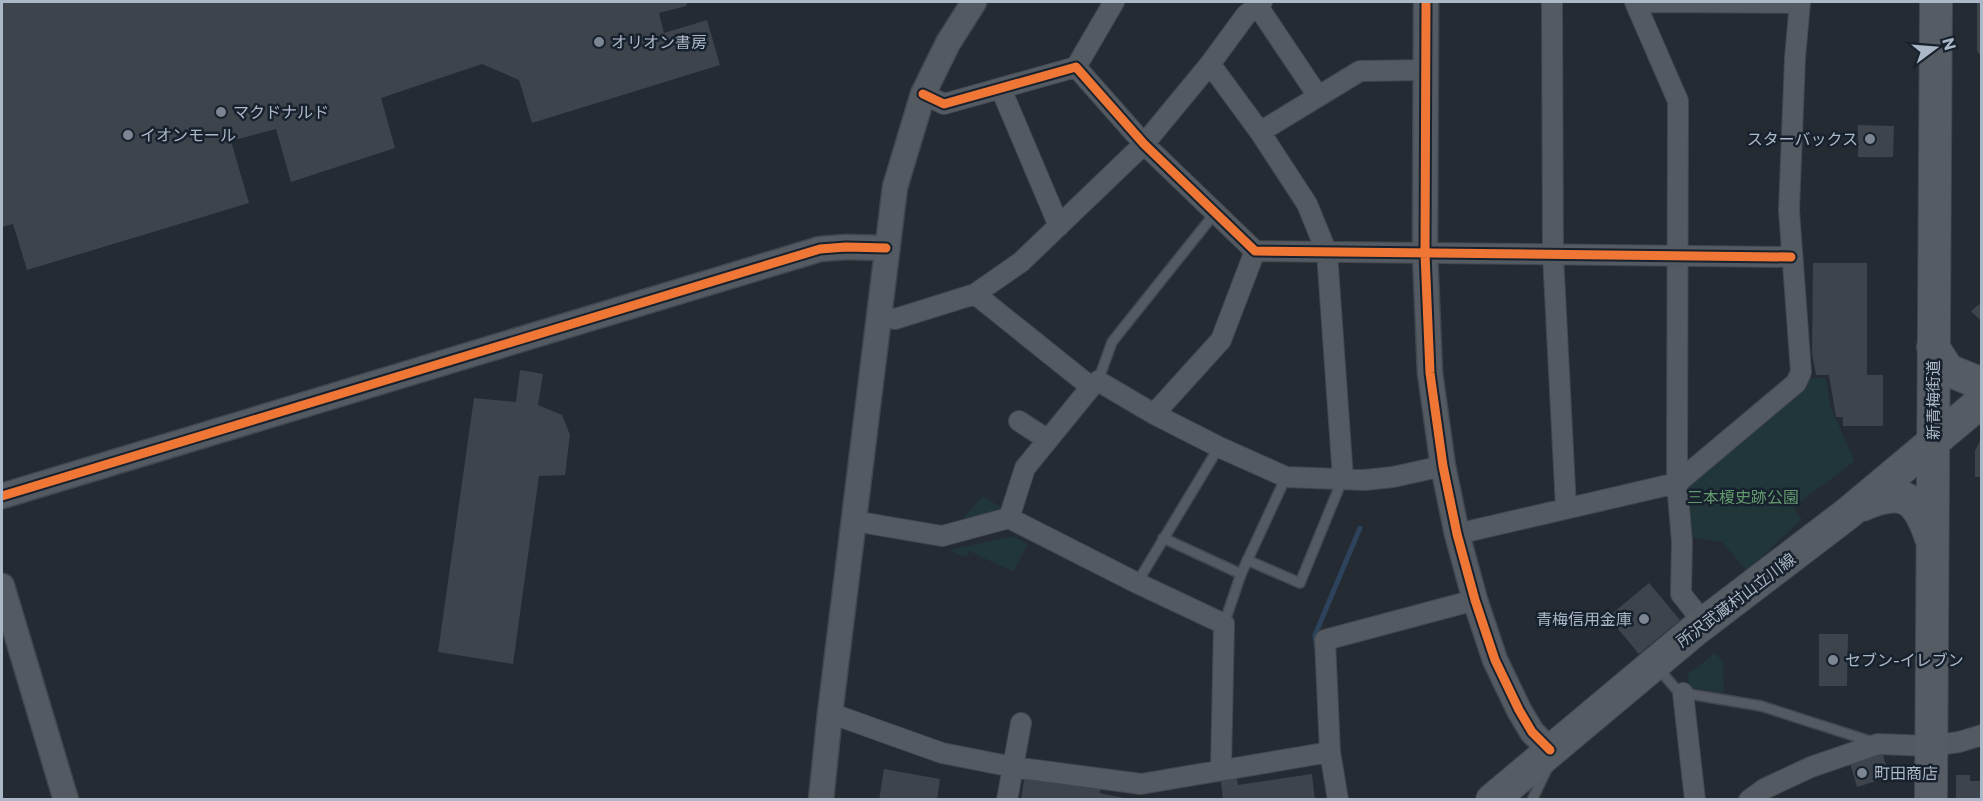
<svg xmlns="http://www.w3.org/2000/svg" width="1983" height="801" font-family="Commissioner,'Noto Sans JP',sans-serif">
	<rect width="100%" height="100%" fill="#242b33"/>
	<path fill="#213639" d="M1809,378H1826L1830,406L1855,461L1793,507L1802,519L1747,571L1722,542L1690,537L1683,486L1687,478Z
		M983,496L1006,510L955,527Z
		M1014,536L1028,544L1013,572L969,551L967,557L948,550Z
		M1715,653L1723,662L1724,693L1689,687L1688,674Z"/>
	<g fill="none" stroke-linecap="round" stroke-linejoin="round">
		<path stroke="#2d435c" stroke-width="5" d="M1316,646L1315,635L1360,528"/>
	</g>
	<path fill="#3e444c" d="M2,2H688L686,6L659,13L664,33L707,20L720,65L532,123L519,80L482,64L381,98L395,148L291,182L276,129L231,141L249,203L27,270L13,224L2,227Z
		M1977,2H1982V57L1977,51Z
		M1858,125L1894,126L1893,157H1858Z
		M1813,263H1867V375H1883V426H1843V417H1836L1829,375H1816L1812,354Z
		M1982,302V322L1971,311Z
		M520,370L543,374L538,405L562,415L570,435L565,475L539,476L513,664L438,652L474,398L516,402Z
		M1982,437V477H1975V451Z
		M1649,583L1680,620L1639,654L1608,617Z
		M1819,634H1848L1847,686H1819Z
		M1883,754L1889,777L1857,787L1850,763Z
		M884,769L940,779L937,800H879Z
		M1236,772L1238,785L1312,774L1315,800H1223L1220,775Z
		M1025,773L1102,784L1100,793L1133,800H1021Z
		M1956,775H1970V781H1982V800H1956Z"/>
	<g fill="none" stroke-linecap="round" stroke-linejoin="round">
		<defs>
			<path id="service" d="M1098,381L1112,342L1215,213
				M1163,538L1241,574
				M1247,560L1300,583L1343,478
				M1137,583L1219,447
				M1224,624L1241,574L1286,477
				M1658,668L1676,689L1683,693L1761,706L1873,742
				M1532,800L1548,767"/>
			<path id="minor" d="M1552,2L1553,255L1566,508
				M1635,2L1678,101L1677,483L1682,542L1681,594L1704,623
				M1648,2L1799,3
				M1257,5L1318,96
				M1210,64L1260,132L1307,204L1327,253L1343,478
				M1076,67L1114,2
				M1001,89L1059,226
				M923,94L944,104L1076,67L1144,144L1255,251L1791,257
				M1260,132L1360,71L1427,70
				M975,294L1091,387L1098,381L1154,414L1219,447L1286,477L1365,480L1393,477L1443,466
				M879,316L895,319L975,294L1021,262L1144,144L1210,64L1246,15L1262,2
				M1154,414L1221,340L1255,251
				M1019,421L1048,440
				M1009,518L1025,468L1091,387
				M854,521L942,536L1009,518L1137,583L1224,624L1221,769
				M1457,534L1677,483L1796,383L1801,372L1789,210L1795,58L1800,2
				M1683,693L1695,800
				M830,713L942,753L1013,767L1141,784L1330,752
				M1007,800L1021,723
				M1338,800L1330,752L1325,640L1475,600
				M1749,800L1764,789L1811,767L1878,744L1931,746L1959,742L1982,735"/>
			<path id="tertiary" d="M1426,2L1425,254L1430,373L1443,466L1457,534L1475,600L1495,660L1519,710L1532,732L1550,750
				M2,496L820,249L846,247L886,248
				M2,586L66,800
				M821,800L830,713L895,187L923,94L948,43L974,2"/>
			<path id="primary" d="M1933,347L1948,370L1982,384
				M1862,505C1904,487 1917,497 1931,538
				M1492,800L1695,630L1847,514L1982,401
				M1931,800L1936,2"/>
		</defs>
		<use href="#service" stroke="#42474e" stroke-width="12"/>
		<use href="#minor" stroke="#42474e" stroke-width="22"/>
		<use href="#tertiary" stroke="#42474e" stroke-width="27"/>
		<use href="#primary" stroke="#414750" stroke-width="34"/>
		<use href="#service" stroke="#545a62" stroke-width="9"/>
		<use href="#minor" stroke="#545a62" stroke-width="20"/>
		<use href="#tertiary" stroke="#545a62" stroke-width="24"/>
		<use href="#primary" stroke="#565c64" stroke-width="32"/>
		<defs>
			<path id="cycleway" d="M1426,2L1425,254L1430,373L1443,466L1457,534L1475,600L1495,660L1519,710L1532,732L1550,750
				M923,94L944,104L1076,67L1144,144L1255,251L1791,257
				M2,496L820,249L846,247L886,248"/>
		</defs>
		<use href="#cycleway" stroke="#18222e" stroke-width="13"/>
		<use href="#cycleway" stroke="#f07635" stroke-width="9"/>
	</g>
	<g fill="#7c8693" stroke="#18222e" stroke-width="2">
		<circle cx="599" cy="42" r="6"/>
		<circle cx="221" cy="112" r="6"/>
		<circle cx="128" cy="135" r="6"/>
		<circle cx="1870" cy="139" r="6"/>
		<circle cx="1644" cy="619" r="6"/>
		<circle cx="1833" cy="660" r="6"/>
		<circle cx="1862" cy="773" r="6"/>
	</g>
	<g text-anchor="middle" stroke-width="5" stroke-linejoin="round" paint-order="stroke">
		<g font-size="16" fill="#acb7c7" stroke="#18222e" text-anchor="start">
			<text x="611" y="48">オリオン書房</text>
			<text x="233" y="118">マクドナルド</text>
			<text x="140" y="141">イオンモール</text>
			<text x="1858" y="145" text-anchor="end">スターバックス</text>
			<text x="1632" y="625" text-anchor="end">青梅信用金庫</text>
			<text x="1845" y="666">セブン-イレブン</text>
			<text x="1874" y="779">町田商店</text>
		</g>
		<g font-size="16" fill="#acb7c7" stroke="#18222e">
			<text transform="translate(1933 400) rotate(-90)" y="6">新青梅街道</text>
			<text transform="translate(1736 600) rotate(-37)" y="6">所沢武蔵村山立川線</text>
		</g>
		<g font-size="16" fill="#62996c" stroke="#18222e">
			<text x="1743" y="503">三本榎史跡公園</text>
		</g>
	</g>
	<rect width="1983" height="801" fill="none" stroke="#acb7c7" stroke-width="6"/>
	<g transform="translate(1935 48) rotate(74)" stroke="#18222e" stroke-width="4.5" paint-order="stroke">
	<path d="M0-4.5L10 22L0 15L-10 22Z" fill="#acb7c7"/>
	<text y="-9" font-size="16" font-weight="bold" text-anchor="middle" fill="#acb7c7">N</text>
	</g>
</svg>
